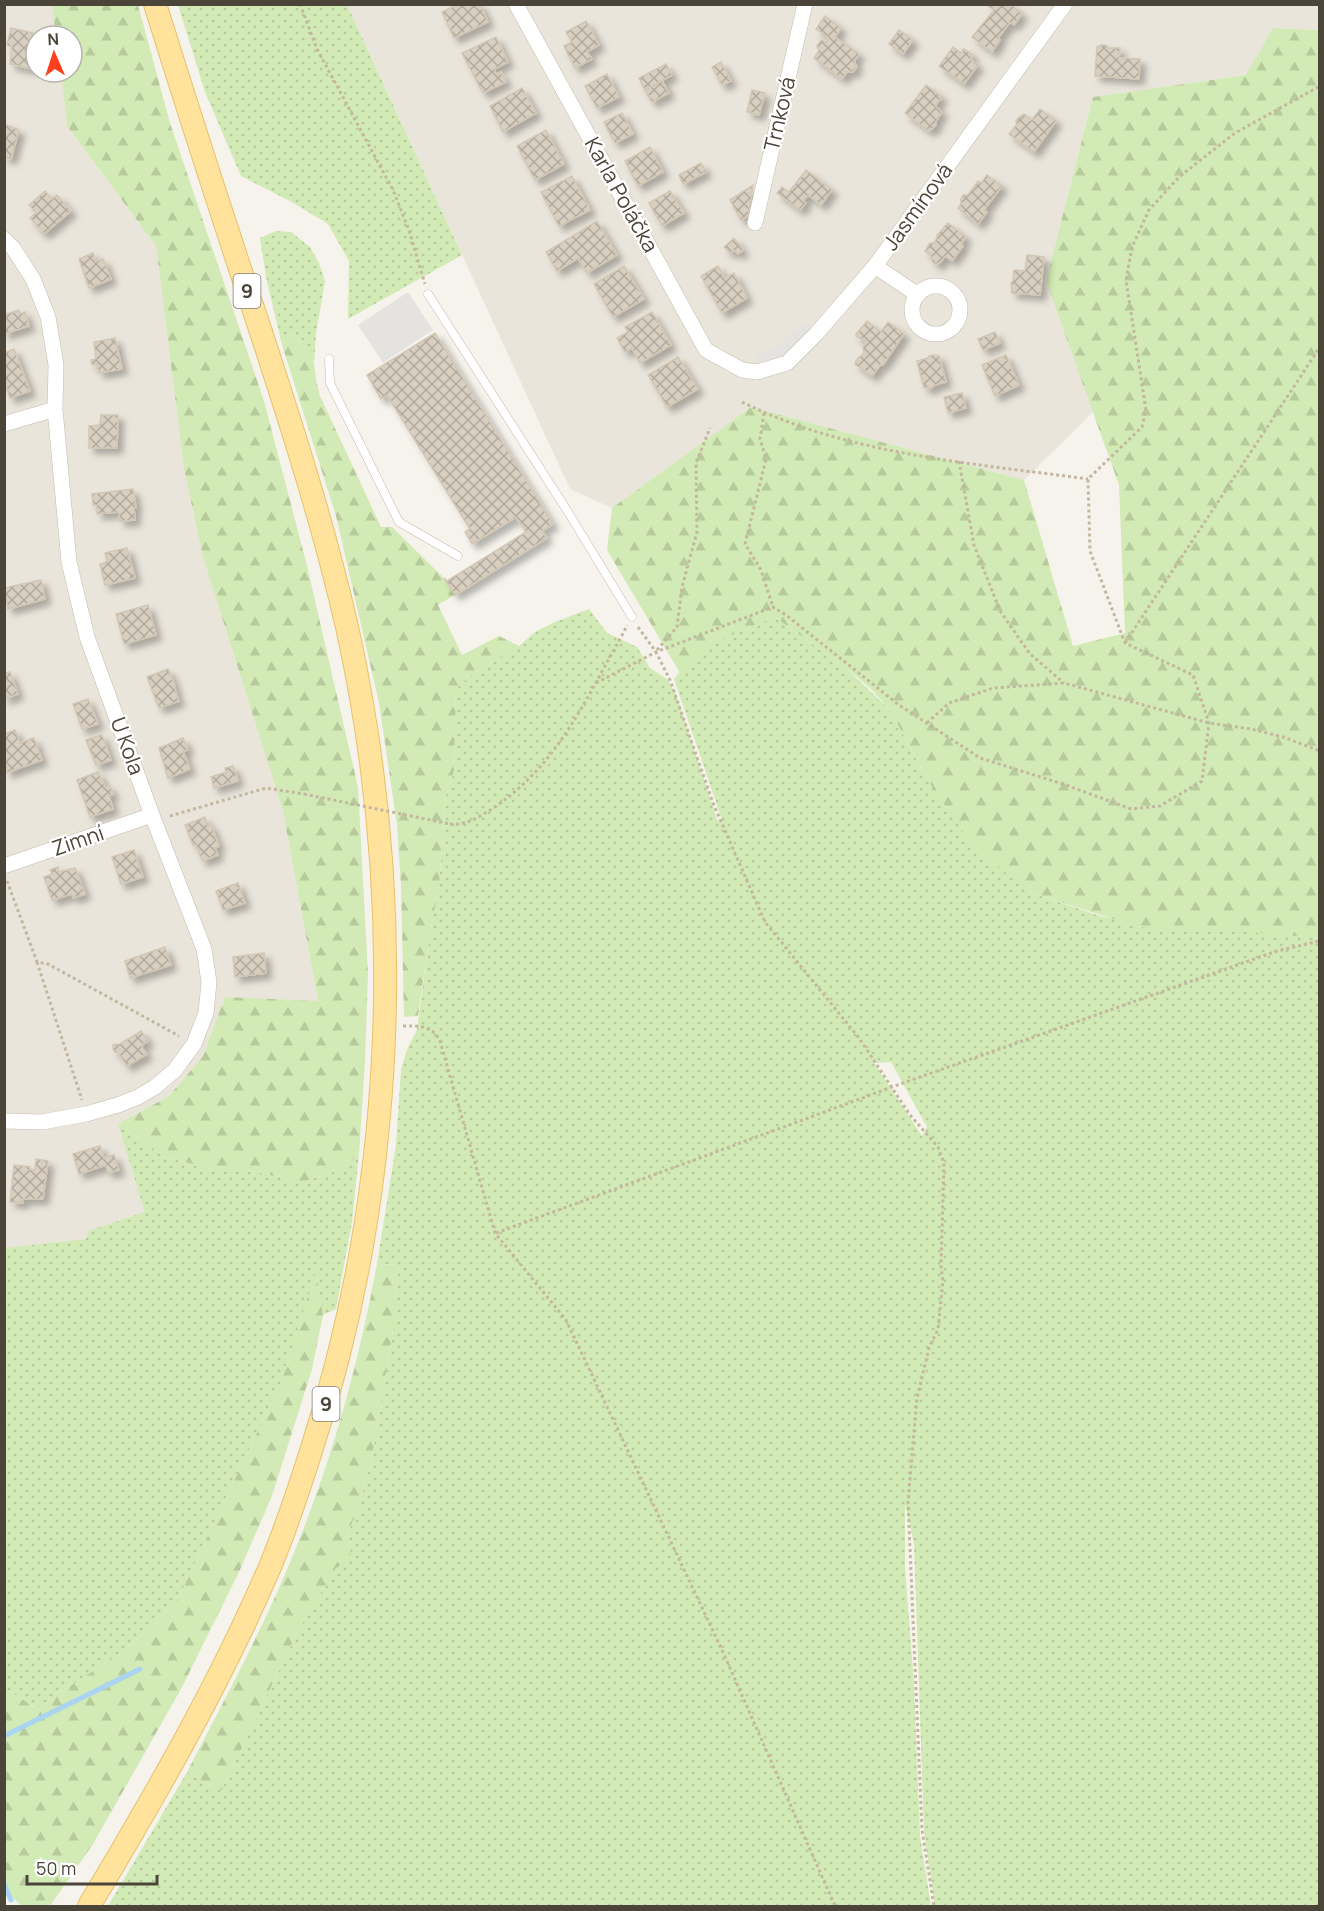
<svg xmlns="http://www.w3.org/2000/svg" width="1324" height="1911" font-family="Manrope,sans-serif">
	<defs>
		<pattern id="grass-dots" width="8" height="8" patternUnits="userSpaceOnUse" patternTransform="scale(1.5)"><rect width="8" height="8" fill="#d2eab5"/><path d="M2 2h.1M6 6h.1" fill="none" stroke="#b6ca9c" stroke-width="1.8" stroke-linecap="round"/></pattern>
		<pattern id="forest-firs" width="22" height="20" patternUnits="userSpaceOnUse" patternTransform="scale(1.5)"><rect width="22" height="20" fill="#d2eab5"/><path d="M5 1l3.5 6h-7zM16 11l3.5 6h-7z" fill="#b6ca9c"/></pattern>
		<pattern id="building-cross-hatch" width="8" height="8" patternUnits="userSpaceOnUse" patternTransform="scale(1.5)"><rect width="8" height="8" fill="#d8cfc1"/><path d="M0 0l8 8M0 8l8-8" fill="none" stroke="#b1aa9e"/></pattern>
		<filter id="shadow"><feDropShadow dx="5.5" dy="5.5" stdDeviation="3" flood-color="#0004"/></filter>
	</defs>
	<rect width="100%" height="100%" fill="#f6f3ec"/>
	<path fill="#eae5da" d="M1319,4L1320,30L1273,28L1246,75L1093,97L1046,281L1093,412L1024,480L751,407L612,508L570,489L347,5Z
		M4,5H52L56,36H36V72H61L67,126L156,246L184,469L203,557L283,811L318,1002L225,997L203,1056L169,1096L118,1124L146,1212L89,1231L86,1239L5,1248Z"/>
	<path fill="url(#grass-dots)" fill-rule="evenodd" d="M178,5H347L462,255L348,319L349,261L328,224L290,201L241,176L205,92Z
		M276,231L291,232L310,247L319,263L325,281L316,333L314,363L293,333L282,345L266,277L260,238Z
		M589,609L607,633L637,647L650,668L667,679L676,694L718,822L722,820L674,679L698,650L762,621L776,618L846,668L890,710L927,779L1029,892L1103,917L1319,938V1906H935L924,1831L914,1544L905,1504V1567L914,1685L920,1836L931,1906H108L187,1772L221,1791L297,1633L319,1594L351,1545L347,1535L357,1511L371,1463L394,1325V1299L399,1265L377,1264L396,1145L401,1069L408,1047L417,1030L429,940L439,885L446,796L454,771L456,688L470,676L519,646L535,632L555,622ZM891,1062L927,1127L922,1136L874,1063Z
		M118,1124L165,1157L212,1169H243L302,1182L340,1170L359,1154L352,1222L336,1309L323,1315L316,1273L281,1382L179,1597L151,1627L122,1652L37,1708L5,1689L4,1248L86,1239L88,1231L145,1212Z"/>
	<path fill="url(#forest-firs)" d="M52,5H138L170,123L264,401L307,566L358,787L368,974L365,1061L359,1154L340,1170L302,1182L243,1169H212L165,1157L118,1124L169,1096L203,1056L225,997L318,1001L283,811L203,557L184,469L156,246L67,126L61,72H72V36H56Z
		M1273,28L1320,30L1319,938L1248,932L1138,927L1029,892L972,845L927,779L890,710L871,689L846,668L776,618C749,625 695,650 680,673L607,550L612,508L751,407L1024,480L1073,646L1125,633L1119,485L1046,281L1093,97L1246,75Z
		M293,333L314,363L316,380L320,396L381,527H392L447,581L455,595L438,605L462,655L499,636L519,646L470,676L456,689L454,771L446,796L439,885L429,940L418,1016L404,1017L401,885L397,825L379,703L336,516L282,345Z
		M377,1264L399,1265L394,1299V1325L371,1463L357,1511L347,1535L351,1545L350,1560L336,1568L297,1633L221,1791L187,1772C223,1702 261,1633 291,1560C330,1467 359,1363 377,1264Z
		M316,1271L323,1315L312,1369L272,1496L239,1572L181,1689L93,1844L50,1906H22L5,1891V1689L37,1708L122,1652L151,1627L179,1597L281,1382Z"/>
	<path fill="#e5e3e0" d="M408,292L433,330L383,363L358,325Z
		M806,324L816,334L787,363L757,372V355L772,349Z"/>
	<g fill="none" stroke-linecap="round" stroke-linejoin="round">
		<path stroke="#a9d4f2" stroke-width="5" d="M4,1736L140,1669
			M4,1884L11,1900"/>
	</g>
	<path fill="url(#building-cross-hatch)" stroke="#d3c7b4" stroke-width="1.5" filter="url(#shadow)" d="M458,4H480L488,22L454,38L442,12Z
		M990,4H1010L1022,14L1014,25L1010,22L998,38L1000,40L992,52L972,37L994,10L988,6Z
		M825,16L841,28L835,37L859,54L854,62L857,67L853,72H847L842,79L814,58L819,51L817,46L821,40L826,42L829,38L816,29Z
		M586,21L599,45L587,52L592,59L575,68L564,46L572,42L566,32Z
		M11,28L33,33L32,37H36V60L34,59L32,69L10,64L12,47L7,45Z
		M899,30L913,40L903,54L889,44Z
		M496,37L508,62L494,69L496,74L501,72L506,82L483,93L462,53Z
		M1101,45H1106L1108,48H1120L1119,58L1140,59L1139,79L1095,76L1097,47Z
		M953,47L961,53L964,49L973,55L970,59L978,65L964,84L939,66Z
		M721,62L731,81L722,85L712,67Z
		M666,64L672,75L645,90L639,78Z
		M607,74L619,97L597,108L585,86Z
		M662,81L669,93L652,102L645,90Z
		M926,85L942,97L935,106L942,112L936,121V125L929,131L905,113Z
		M522,88L536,113L503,132L490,106Z
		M752,90L765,93L759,115L747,112Z
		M1040,109L1056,121L1034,152L1009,134L1017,124L1016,121L1019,117L1024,114L1032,120Z
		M622,113L633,134L615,143L604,122Z
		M4,124L19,130L11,159L4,157Z
		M546,130L564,164L535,180L517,146Z
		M650,147L663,172L638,186L625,161Z
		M701,163L706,172L683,184L679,175Z
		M806,170L832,190L821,205L808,195L803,201L806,203L800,210L777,193L782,187L789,192Z
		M987,175L1002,186L984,210L987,212L978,224L958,208L961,204V199L963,195H968L978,181L981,183Z
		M572,176L590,210L559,226L541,192Z
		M753,185L748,216L741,220L730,200Z
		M45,191L52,199L57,195L71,211L44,234L30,218L36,213L29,205Z
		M670,191L684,213L662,226L649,203Z
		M597,221L617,255L587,273L578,258L557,271L546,252Z
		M948,223L966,237L961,244L963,246L952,261L945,256L940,263L935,264L932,261L931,256L925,251L930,243H934L937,238V235Z
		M734,238L743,250L738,254L734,250L730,253L724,247Z
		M93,253L96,262L103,259L111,279L89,288L79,259Z
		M1027,255L1044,257L1040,295L1012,293L1011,283L1013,281L1014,270L1025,271Z
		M624,266L644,299L613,317L594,284Z
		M718,266L725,278L734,273L747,298L722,313L701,276Z
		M19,310L20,314L25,312L29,326L4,334V315Z
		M652,312L671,345L640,363L632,348L625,352L617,338L628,332L625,327Z
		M867,321L881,332L888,322L904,334L883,365L881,364L872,376L855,364L857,359L864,353L863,347L865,344V341L856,336V334Z
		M995,332L1000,343L983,350L978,339Z
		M435,333L553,524L542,531L547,538L455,595L444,578L447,581L526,532L516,517L472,544L465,532L470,529L387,395L381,399L367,375Z
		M115,338L122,369L99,373L97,364L92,365L91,360L96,359L94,342Z
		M14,349L30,391L10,398L4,380V353Z
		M933,355L939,356L946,382L935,385L930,389L927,387L924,388L917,361L928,358L929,356Z
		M1006,355L1019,385L995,396L982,365Z
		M678,357L698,389L667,407L648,375Z
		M962,393L966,408L948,413L944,397Z
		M101,415H118L117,448H89V426L100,425Z
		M133,489L136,508H134L135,520L120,521L119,512L97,514V505H93L92,494Z
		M127,548L135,578L105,585L100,564L107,562L105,553Z
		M41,580L45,599L8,609L4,588Z
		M148,605L156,635L124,644L116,614Z
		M168,669L175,686H174L179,701L159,708L147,677Z
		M10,672L18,694L4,699V674Z
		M88,699L98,724L82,729L73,704Z
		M15,730L20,743L34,738L42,760L6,773L4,734Z
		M102,735L111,760L96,765L86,740Z
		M183,738L188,750L183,751L190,769L168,778L159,748Z
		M233,766L238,781L214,788L211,777L226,772L225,768Z
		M98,772L106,788L110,786L113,794L109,796L113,809L90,817L77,780Z
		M205,817L208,826L211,825L219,846L215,848L218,855L202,861L196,844L193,845L185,825Z
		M134,850L143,877L121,884L112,857Z
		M58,867L59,872L75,868L85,894L73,898L72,894L52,900L44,877L52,874L50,870Z
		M238,883L245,903L223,910L216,891Z
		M165,947L171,965L130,978L125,961Z
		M264,953L266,973L235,977L233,957Z
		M141,1031L148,1041L141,1046L147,1054L127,1066L118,1053L115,1052L113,1049V1045L120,1044Z
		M100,1146L104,1158L114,1155L119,1170L108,1173L106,1165L79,1174L73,1154Z
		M36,1159L48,1161L43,1199H23V1203L10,1202L14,1165L30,1167V1170H35Z"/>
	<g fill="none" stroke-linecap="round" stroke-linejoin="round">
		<defs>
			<path id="service" d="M428,294L568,512L632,617
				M329,359L330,383L399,522L458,556"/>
			<path id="minor" d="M516,4L706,350L742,370L757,372L787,363L816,334L875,266L1065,4
				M755,223L805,4
				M4,239L13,248L33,279L48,317L56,365L55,409L69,562L87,637L152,815L204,949L209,982L206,1013L194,1044L175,1070L155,1087L138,1097L118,1105L86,1114L42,1122L4,1121
				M875,266L918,295
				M912 310a24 24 0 1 1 48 0a24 24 0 1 1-48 0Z
				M4,424L55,409
				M4,866L152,815"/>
			<path id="primary" d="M89,1906C156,1794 221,1682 272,1562C287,1525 300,1486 312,1448C397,1184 407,898 347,627C324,526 292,427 260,329C224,221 189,113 155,4"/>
		</defs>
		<use href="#service" stroke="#c2bbae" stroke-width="9"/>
		<use href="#minor" stroke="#c2bbae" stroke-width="16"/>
		<use href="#primary" stroke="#e6c16a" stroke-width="24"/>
		<path stroke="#c4b79f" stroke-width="3" stroke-dasharray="3 3" stroke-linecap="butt" d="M300,4L317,49L393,190L409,230L425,284
			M742,402C849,455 971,463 1088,479
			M764,413L760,439L766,459L745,544L761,570L773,607
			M959,461L974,545L1000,611L1030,654L1064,683
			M638,627L656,652L670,680L713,803L765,922L859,1038L910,1115L938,1147L944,1163L941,1267L943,1281L938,1329L929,1348L917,1398L908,1502L922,1830L934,1906
			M1125,643L1320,347
			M657,650L677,627L682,587L697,532L696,463L710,428
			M596,683L656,652L773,607L786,615L899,705L980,758L1063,784L1131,809L1160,806L1202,781L1209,723L1193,675L1125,643L1090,551L1088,479L1142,427L1146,410L1126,280L1132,247L1149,210L1179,177L1235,133L1320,86
			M927,723L949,703L993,688L1064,683L1209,723L1251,729L1283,737L1320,751
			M170,816L266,788L304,794
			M450,824C466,826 478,817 492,809C547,772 574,723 605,666C612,652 621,639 627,625
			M7,881L37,962L48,964L179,1036
			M37,962L82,1100
			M403,1026C419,1026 432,1025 440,1041L495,1233L566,1320L722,1650L835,1906
			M496,1233L892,1087L1277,951L1320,941"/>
		<use href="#service" stroke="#fff" stroke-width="8"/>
		<use href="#minor" stroke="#fff" stroke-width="15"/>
		<use href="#primary" stroke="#ffe39c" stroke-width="22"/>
		<path stroke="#c4b79f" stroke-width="3" stroke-dasharray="3 3" stroke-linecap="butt" d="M304,794L450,824"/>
	</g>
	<g text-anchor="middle" stroke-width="4.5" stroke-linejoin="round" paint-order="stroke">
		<g fill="#fff" stroke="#817c74" stroke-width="1.5">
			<rect x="233.5" y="274" width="27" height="34" rx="4.5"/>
			<rect x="312.5" y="1387" width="27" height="34" rx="4.5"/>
		</g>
		<g font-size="20" font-weight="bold" fill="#4b4439">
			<text x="247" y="298">9</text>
			<text x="326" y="1411">9</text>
		</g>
		<g font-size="21" fill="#4b4439" stroke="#fff">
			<text transform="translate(780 114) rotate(-77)" y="7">Trnková</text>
			<text transform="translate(621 195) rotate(61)" y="7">Karla Poláčka</text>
			<text transform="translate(918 207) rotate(-54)" y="7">Jasmínová</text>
			<text transform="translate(127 746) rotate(70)" y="7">U Kola</text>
			<text transform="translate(78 841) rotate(-19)" y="7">Zimní</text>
		</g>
	</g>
	<rect width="1324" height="1911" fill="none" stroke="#4b4439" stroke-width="12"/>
	<g transform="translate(54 54) rotate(357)"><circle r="28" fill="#ffffff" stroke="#b7b4b0" stroke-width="1.5"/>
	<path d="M0-4.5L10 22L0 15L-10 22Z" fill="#fc3f1d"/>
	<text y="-9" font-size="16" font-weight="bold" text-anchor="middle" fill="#4b4439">N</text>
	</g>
	<path d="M27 1875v9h130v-9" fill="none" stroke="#4b4439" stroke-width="3"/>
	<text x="36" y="1875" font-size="18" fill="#4b4439" stroke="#ffffff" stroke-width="4.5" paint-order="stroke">50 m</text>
</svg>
